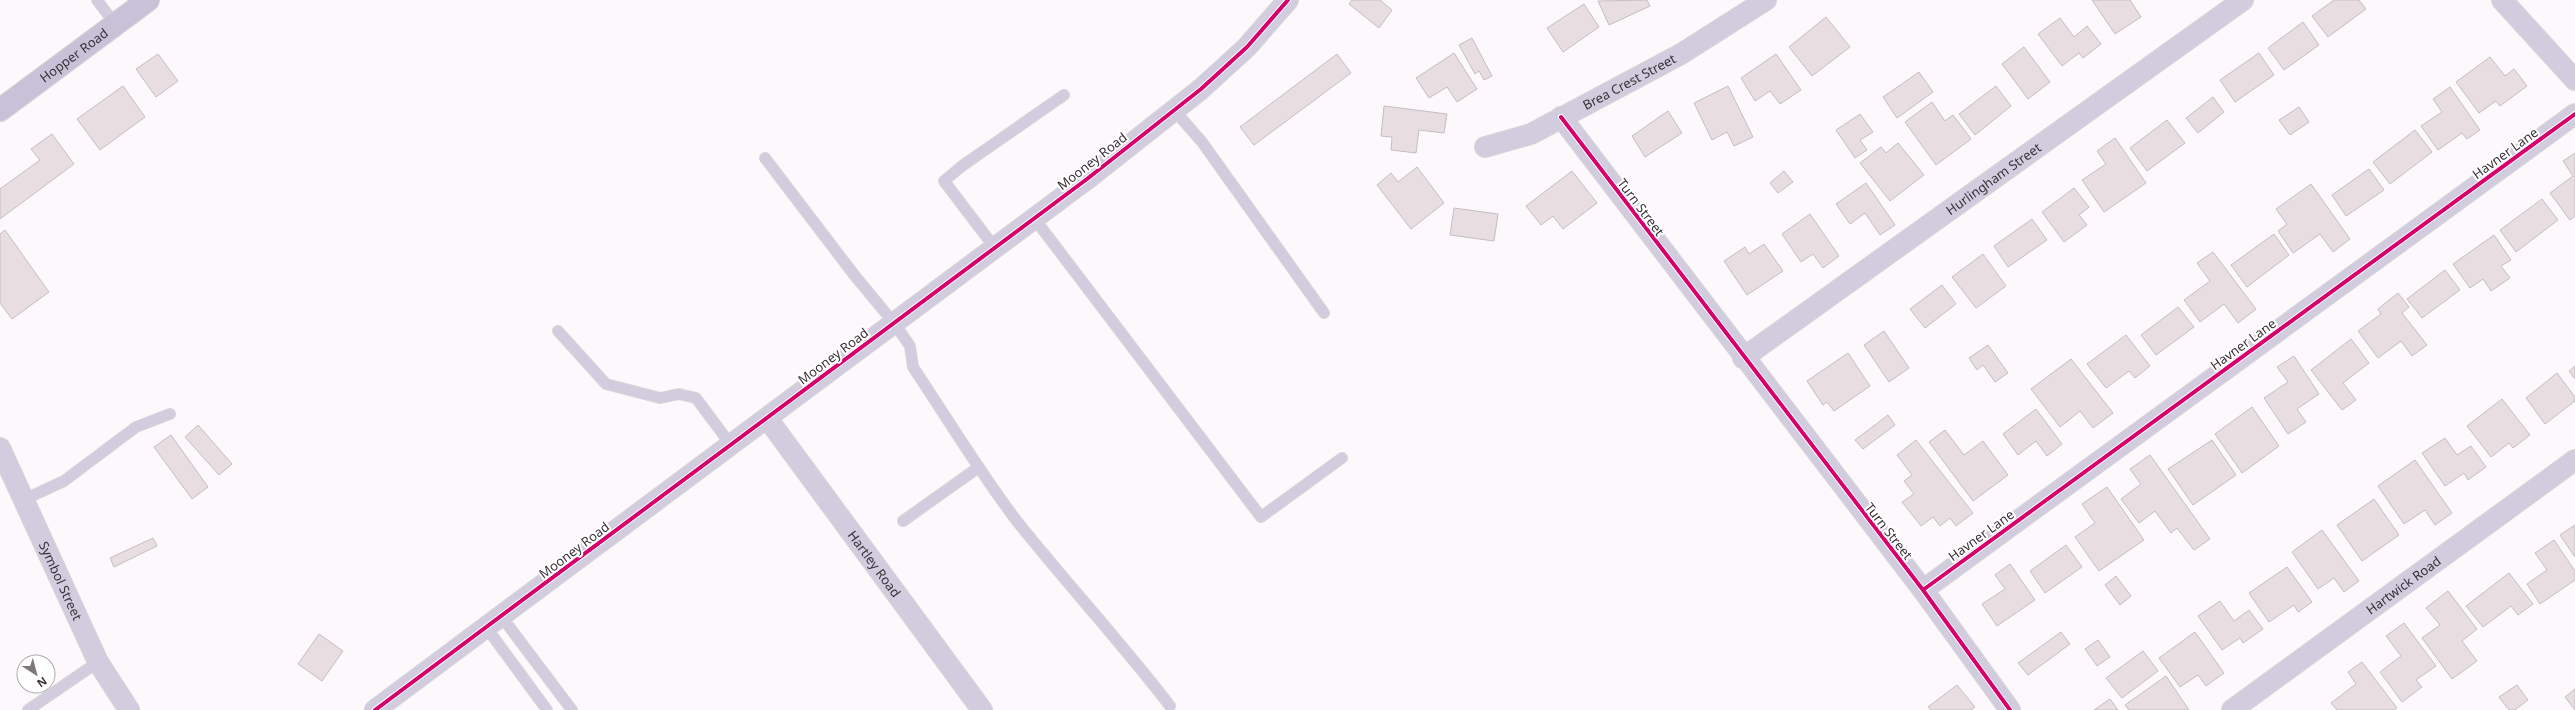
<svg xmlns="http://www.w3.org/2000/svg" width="2575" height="710" font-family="'Noto Sans',sans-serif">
	<rect width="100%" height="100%" fill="#fcf8fc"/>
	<path fill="#e8dee2" stroke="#c4bec1" d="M1352,0H1380L1392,10L1379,28L1349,4Z
		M1647,0L1650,6L1609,25L1598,1Z
		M2092,0H2130L2141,17L2115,34Z
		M2334,0H2359L2366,9L2328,37L2312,16Z
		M1584,4L1599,27L1563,52L1547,28Z
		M1826,17L1850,47L1812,76L1789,47Z
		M2060,18L2074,37L2087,26L2101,44L2083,58L2079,53L2062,66L2038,34Z
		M2303,22L2319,45L2284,70L2268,48Z
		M1472,38L1492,76L1484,80L1479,71L1475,74L1459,45Z
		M2024,47L2050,82L2028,99L2002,64Z
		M1454,53L1477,89L1457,102L1447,87L1429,98L1416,78Z
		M2259,53L2274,75L2235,102L2220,80Z
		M158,54L178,81L156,97L136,69Z
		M1337,54L1351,73L1254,145L1240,127Z
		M1776,54L1801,90L1780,104L1770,91L1755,101L1741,78Z
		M2490,57L2505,76L2514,69L2527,86L2500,106L2496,101L2479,113L2456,82Z
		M1919,72L1933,92L1897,118L1883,97Z
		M123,86L145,117L100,150L77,119Z
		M1728,86L1753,137L1734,146L1727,132L1712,140L1694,103Z
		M1996,86L2011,106L1975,135L1959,114Z
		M2450,87L2480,130L2467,139L2462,133L2438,150L2421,126L2442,112L2433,99Z
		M2213,97L2224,112L2198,133L2186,118Z
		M1932,102L1945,121L1953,115L1971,139L1936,165L1905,122Z
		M1384,106L1447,114L1444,133L1419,130L1416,153L1391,150L1392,137L1381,136Z
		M2299,107L2309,122L2290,135L2279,120Z
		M1668,111L1682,133L1645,157L1632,136Z
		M1860,114L1873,132L1860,140L1867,150L1855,158L1836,130Z
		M2167,120L2185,143L2147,171L2130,148Z
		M2415,130L2432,152L2390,184L2373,162Z
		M52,134L74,164L0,219V189L40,160L31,149Z
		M2115,138L2146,183L2104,212L2082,180L2106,164L2097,151Z
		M1898,143L1924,175L1890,201L1860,163L1881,147L1886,153Z
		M2575,153V216L2570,220L2550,193L2573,176L2563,161Z
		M1417,167L1444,203L1411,229L1377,185L1391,173L1398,182Z
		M2369,169L2384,190L2346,216L2332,195Z
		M1572,171L1597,203L1563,229L1553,216L1541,225L1526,206Z
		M1784,171L1793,182L1778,193L1770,183Z
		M1866,183L1895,225L1880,235L1865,213L1850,224L1836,204Z
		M2311,184L2350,239L2333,252L2320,234L2293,253L2278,231L2287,224L2276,209Z
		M2074,188L2089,207L2079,215L2087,225L2064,242L2042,212Z
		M2542,199L2558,220L2516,252L2500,230Z
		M1454,208L1498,214L1494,241L1450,235Z
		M1810,214L1839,256L1823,268L1813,254L1801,262L1782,234Z
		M2032,219L2047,240L2008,267L1994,246Z
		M5,230L49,292L12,319L0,303V234Z
		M2274,234L2289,255L2247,287L2231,265Z
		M2494,235L2511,260L2501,266L2510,278L2491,291L2483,279L2470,288L2453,264Z
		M1764,244L1783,271L1747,295L1724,261L1745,247L1749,254Z
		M2213,252L2256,309L2238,323L2224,304L2200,322L2184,300L2210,281L2197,263Z
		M1983,254L2006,286L1976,308L1952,277Z
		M2445,270L2460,290L2422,318L2407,299Z
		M1942,285L1956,304L1925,328L1910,309Z
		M2398,293L2409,307L2402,313L2427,345L2412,356L2401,341L2378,358L2358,331L2381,314L2378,309Z
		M2178,307L2194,327L2156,355L2141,335Z
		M1884,331L1909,368L1889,382L1864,345Z
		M2126,335L2150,366L2135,378L2129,371L2106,388L2087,364Z
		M2351,339L2369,363L2343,383L2356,400L2342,410L2311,370Z
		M1988,345L2008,373L1995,382L1983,365L1977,370L1969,358Z
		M1848,353L1870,386L1834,411L1827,402L1823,405L1807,381Z
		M2294,356L2319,394L2297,409L2306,422L2288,434L2264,398L2288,382L2277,367Z
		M2071,359L2113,413L2093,428L2080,411L2060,427L2031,389Z
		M2575,366V379L2569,371Z
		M2557,373L2575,397V401L2545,424L2526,398Z
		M2502,399L2530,435L2513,448L2509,443L2491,457L2467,426Z
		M2252,407L2279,446L2242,473L2215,434Z
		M2036,409L2062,444L2047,456L2036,441L2018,455L2003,434Z
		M1888,415L1895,425L1863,449L1855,440Z
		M198,425L232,464L219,475L185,437Z
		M1945,430L1964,455L1983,441L2008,475L1973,501L1929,442Z
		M171,435L208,487L192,499L154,447Z
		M2445,438L2457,455L2471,446L2486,467L2468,480L2464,473L2445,486L2422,453Z
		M1916,440L1973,513L1956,526L1950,518L1940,526L1933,517L1921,526L1902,502L1914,494L1904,481L1912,475L1897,455Z
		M2212,440L2236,475L2193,505L2168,469Z
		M2150,455L2210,539L2194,550L2177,528L2171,533L2155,511L2139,523L2121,499L2141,484L2130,469Z
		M2415,460L2452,513L2435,525L2425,510L2404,524L2378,486Z
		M2107,487L2144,540L2099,571L2075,537L2095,523L2082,504Z
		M2374,499L2399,535L2362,561L2337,525Z
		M2575,525V557L2560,535Z
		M2322,530L2359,581L2344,592L2334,578L2318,589L2292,552Z
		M153,538L157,546L114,567L110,558Z
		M2554,540L2575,571V580L2540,604L2527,584L2547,570L2535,553Z
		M2066,545L2082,567L2045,593L2030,571Z
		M2010,564L2035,600L1997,626L1982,604L2005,589L1995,575Z
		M2287,567L2312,602L2298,612L2294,605L2269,622L2249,593Z
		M2509,573L2533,604L2518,615L2511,606L2483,627L2466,606Z
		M2116,576L2131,596L2120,605L2105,585Z
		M2448,591L2477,629L2462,641L2477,661L2452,679L2422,638L2440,625L2426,608Z
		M2220,601L2234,621L2249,610L2263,629L2243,643L2240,638L2222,650L2198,616Z
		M2404,623L2436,666L2416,680L2422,687L2402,702L2380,672L2401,656L2386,636Z
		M2061,632L2070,644L2028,675L2018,663Z
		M2195,632L2224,673L2206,686L2198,675L2180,687L2159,658Z
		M319,634L343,651L322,681L298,664Z
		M2098,640L2110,657L2097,666L2085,649Z
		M2143,651L2158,671L2122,698L2106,678Z
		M2362,662L2397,708L2394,710H2337L2331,703L2356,684L2348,672Z
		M2166,676L2189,710H2129L2125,705Z
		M1957,685L1975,707L1971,710H1931L1928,707Z
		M2517,685L2528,700L2515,710H2509L2499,697Z
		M2575,689V710L2565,697Z
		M2110,699L2118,710H2094Z"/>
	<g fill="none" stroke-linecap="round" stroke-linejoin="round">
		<defs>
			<path id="lane" d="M97,0L115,24
				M1174,110L1202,142L1324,313
				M765,158L855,276L894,323L910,346L913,367C947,418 979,471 1016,520C1066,583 1121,642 1170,706
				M1034,218L1261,517L1342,458
				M995,248L944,181L962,166L1064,95
				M558,331L606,384L660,398L679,394L696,398L731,445
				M23,500L64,481L136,427L170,414
				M903,521L979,467
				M501,616L572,710
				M486,627L547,710
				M28,710L98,662"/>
			<g id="street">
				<path d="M2502,0L2575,80"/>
				<path d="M1561,117L1923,590L2010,710"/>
				<path id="s1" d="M1485,147L1531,134L1681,54L1766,0"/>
				<path id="s2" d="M1743,358L2243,0"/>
				<path id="s3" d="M767,418L982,710"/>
				<path id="s4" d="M0,448L98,662L129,710"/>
				<path d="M1923,590L2575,114"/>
				<path d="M375,710L1087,179L1201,89L1247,47L1288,0"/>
				<path id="s5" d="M2232,710L2575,460"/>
			</g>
			<g id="secondary">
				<path id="s6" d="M0,110L148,0"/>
			</g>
		</defs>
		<use href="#lane" stroke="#d8d5d8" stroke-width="12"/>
		<use href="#street" stroke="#d8d5d8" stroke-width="22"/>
		<use href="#secondary" stroke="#d8d5d8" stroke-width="24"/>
		<use href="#lane" stroke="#d1ccde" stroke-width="10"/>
		<use href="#street" stroke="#d1ccde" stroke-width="20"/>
		<use href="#secondary" stroke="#c8c2d8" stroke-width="22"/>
		<defs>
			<path id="cycleway" d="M1561,117L1923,590L2010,710
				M1923,590L2575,114
				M375,710L1087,179L1201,89L1247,47L1288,0"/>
		</defs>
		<use href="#cycleway" stroke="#fff" stroke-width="6"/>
		<use href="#cycleway" stroke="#d6006c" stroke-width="4"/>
	</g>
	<g text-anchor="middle" stroke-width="4" stroke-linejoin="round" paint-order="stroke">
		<g font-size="13" fill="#393138" stroke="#fff">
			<text dy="5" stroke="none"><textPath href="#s6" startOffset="92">Hopper Road</textPath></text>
			<text dy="5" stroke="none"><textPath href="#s1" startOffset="159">Brea Crest Street</textPath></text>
			<text transform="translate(2505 153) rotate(-36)" y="5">Havner Lane</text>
			<text transform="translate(1092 161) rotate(-38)" y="5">Mooney Road</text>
			<text dy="5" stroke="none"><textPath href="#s2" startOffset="308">Hurlingham Street</textPath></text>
			<text transform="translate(1641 207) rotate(53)" y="5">Turn Street</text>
			<text transform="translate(2243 344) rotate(-36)" y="5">Havner Lane</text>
			<text transform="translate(833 356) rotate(-37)" y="5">Mooney Road</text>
			<text transform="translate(1889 531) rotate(52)" y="5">Turn Street</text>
			<text transform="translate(1981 535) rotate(-36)" y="5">Havner Lane</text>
			<text transform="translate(574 550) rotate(-37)" y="5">Mooney Road</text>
			<text dy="5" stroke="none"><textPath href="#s3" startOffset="181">Hartley Road</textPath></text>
			<text dy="5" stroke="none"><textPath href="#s4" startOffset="146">Symbol Street</textPath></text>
			<text dy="5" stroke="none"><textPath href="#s5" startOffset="212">Hartwick Road</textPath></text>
		</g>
	</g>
	<g transform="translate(36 674) rotate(144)"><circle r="19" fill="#ffffff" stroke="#b0adaf"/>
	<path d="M0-3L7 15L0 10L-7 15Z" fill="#7d777d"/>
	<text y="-6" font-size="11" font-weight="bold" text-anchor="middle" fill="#393138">N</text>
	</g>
</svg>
